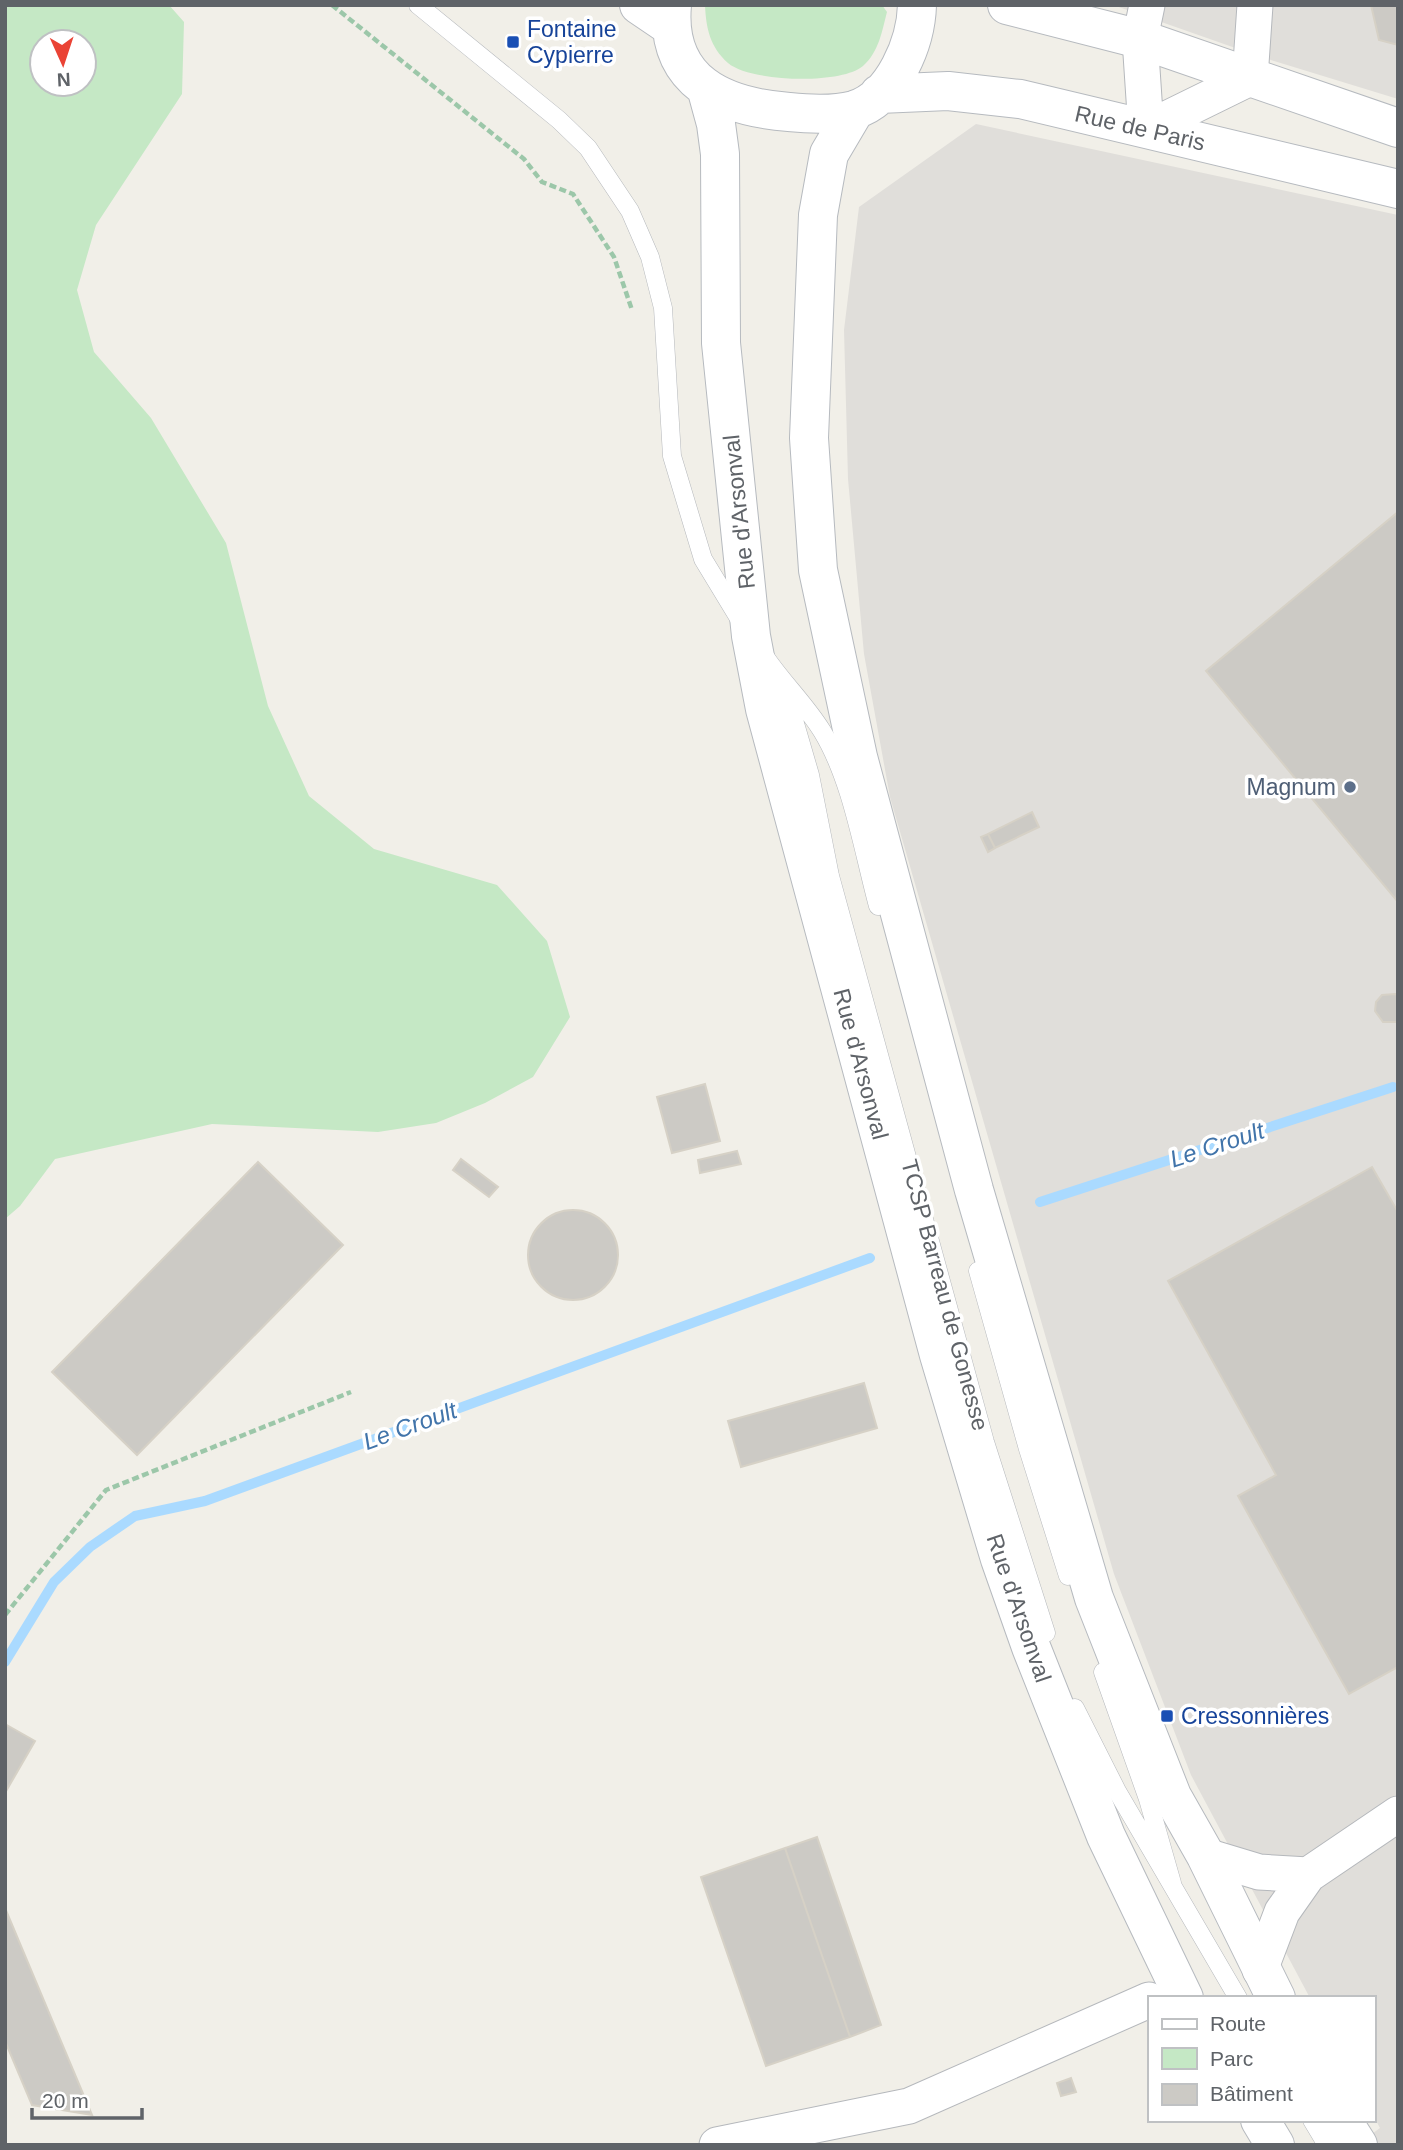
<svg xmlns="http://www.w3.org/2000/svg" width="1403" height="2150" font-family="Helvetica,sans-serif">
	<rect width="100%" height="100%" fill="#f1efe8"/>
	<path fill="#e0deda" d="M1113,5H1398V99L1261,57Z
		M976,124L1398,215V2145H1357L1380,2128L1373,2115V1998H1310L1191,1775L1114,1574L890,797L864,654L848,479L844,330L859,207Z"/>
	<path fill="#c5e8c5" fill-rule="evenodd" d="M5,5H169L184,22L182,94L96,225L77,290L94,352L151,418L226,543L268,706L309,796L374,849L497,885L547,941L570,1017L533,1077L485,1103L436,1123L378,1132L212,1124L55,1159L20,1206L5,1219ZM42,42H84V84H42Z
		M705,5H882L887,12C882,31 879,52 863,66C841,85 750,82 728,63C710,47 706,28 705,5Z"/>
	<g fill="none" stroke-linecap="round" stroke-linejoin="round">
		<path stroke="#aadaff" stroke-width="10" d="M1040,1202L1393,1087
			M5,1662L54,1582L90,1547L135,1516L205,1501L870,1258"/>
	</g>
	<path fill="#cccac5" stroke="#d6d1c6" stroke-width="2" d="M1371,5H1398V45L1379,40Z
		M1398,512V902L1206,671Z
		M1032,812L1039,827L995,848L988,834Z
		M988,834L995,848L988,852L981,837Z
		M1395,994L1398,995V1022H1383L1375,1011L1376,1002L1382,995Z
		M705,1084L720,1141L672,1153L657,1097Z
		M737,1151L741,1164L700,1173L698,1160Z
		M461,1159L498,1187L489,1197L453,1170Z
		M258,1162L343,1245L137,1455L52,1372Z
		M1372,1167L1398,1212V1667L1349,1694L1238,1496L1276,1475L1168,1281Z
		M528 1255a45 45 0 1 1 90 0a45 45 0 1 1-90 0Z
		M864,1383L877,1428L741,1467L728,1421Z
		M5,1724L35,1741L5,1793Z
		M817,1837L881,2025L850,2037L785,1848Z
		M785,1848L850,2037L766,2066L701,1877Z
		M5,1908L92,2115L32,2105L5,2041Z
		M1071,2078L1076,2092L1061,2096L1057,2083Z"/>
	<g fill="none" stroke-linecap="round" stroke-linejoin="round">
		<defs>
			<path id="lane" d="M418,5L559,120L588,148L630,211L650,257L663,308L672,456L703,559L740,620
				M766,658C783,683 806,705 822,731C852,780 863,851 878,906
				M787,696L810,775L830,876L985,1442L1046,1633
				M978,1271L1028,1449L1068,1576
				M1103,1672L1148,1799L1172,1883
				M1075,1708L1117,1791L1238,1998
				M1312,2120L1327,2145"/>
			<path id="street" d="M1147,5L1140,39L1146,129L1250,78L1255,5
				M1206,1856L1259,1872L1308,1875
				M1260,1970L1282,1912L1308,1875L1398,1814
				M717,2145L909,2106L1149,2000"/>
			<path id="secondary" d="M639,5L670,26
				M672,5C665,82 723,107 789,112C809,114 835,115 854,110C894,98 916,42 917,5
				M1007,5L1140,39L1398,128
				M707,91L716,124L720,154L721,343L751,636L765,709L939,1355L1000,1559L1031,1647L1106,1836L1184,1998
				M879,94L948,91L1020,99L1398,189
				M855,110L829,154L818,215L809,438L818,570L858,757L974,1190L1094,1598L1172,1796L1206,1856L1276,1998
				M1260,2120L1275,2145
				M1342,2120L1358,2145"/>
		</defs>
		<use href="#lane" stroke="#b5b8bc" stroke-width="19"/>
		<use href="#street" stroke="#b5b8bc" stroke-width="37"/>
		<use href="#secondary" stroke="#b6babf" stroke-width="40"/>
		<path stroke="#9cc7a9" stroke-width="4.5" stroke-dasharray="7 3.5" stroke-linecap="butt" d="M332,5L524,159L542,182L573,194L614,257L632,310
			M5,1615L106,1490L351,1392"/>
		<use href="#lane" stroke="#fff" stroke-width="18"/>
		<use href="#street" stroke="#fff" stroke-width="35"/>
		<use href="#secondary" stroke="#fff" stroke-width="38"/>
	</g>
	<g fill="#1a4fb4" stroke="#fff" stroke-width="2.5">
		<rect x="506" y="35" width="14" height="14" rx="3.5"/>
		<rect x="1160" y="1709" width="14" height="14" rx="3.5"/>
	</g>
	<circle fill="#5c6f8a" stroke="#fff" stroke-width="2.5" cx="1350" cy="787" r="7"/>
	<g text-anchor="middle" stroke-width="7" stroke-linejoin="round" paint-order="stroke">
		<g font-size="23" fill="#164399" stroke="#fff" text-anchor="start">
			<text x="527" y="37">Fontaine<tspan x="527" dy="26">Cypierre</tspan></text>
			<text x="1181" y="1724">Cressonnières</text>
		</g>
		<g font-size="23" fill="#5f6368" stroke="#fff">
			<text transform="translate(1140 128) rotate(13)" y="8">Rue de Paris</text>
			<text transform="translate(739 512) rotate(-96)" y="8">Rue d'Arsonval</text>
			<text transform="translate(861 1064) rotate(75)" y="8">Rue d'Arsonval</text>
			<text transform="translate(945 1295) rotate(75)" y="8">TCSP Barreau de Gonesse</text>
			<text transform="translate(1019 1608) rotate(71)" y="8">Rue d'Arsonval</text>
		</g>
		<g font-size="23" fill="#4e5e75" stroke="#fff" text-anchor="end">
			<text x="1336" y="795">Magnum</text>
		</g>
		<g font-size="24" font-style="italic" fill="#4174aa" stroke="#fff">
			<text transform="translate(1217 1145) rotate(-18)" y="8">Le Croult</text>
			<text transform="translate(410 1426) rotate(-20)" y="8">Le Croult</text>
		</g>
	</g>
	<rect width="1403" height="2150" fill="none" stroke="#5f6368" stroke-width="14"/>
	<rect x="1148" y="1996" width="228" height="126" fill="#ffffff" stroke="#bfc1c3" stroke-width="2"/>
	<rect x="1162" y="2019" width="35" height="10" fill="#ffffff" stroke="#bfc1c3" stroke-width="2"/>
	<text x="1210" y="2031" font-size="21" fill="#5f6368">Route</text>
	<rect x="1162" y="2048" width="35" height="21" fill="#c5e8c5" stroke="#bfc1c3" stroke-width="2"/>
	<text x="1210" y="2066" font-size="21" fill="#5f6368">Parc</text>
	<rect x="1162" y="2084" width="35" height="21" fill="#cccac5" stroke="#bfc1c3" stroke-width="2"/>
	<text x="1210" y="2101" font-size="21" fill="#5f6368">Bâtiment</text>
	<g transform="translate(63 63) rotate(177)"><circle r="33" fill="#ffffff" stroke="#bfc1c3" stroke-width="2"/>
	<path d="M0-5L12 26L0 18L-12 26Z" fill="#ea4335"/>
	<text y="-10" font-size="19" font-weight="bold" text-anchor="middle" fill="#5f6368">N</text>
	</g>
	<path d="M32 2108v10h110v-10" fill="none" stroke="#5f6368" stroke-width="3.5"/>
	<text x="42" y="2108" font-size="21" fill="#5f6368" stroke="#ffffff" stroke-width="5" paint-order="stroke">20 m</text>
</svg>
